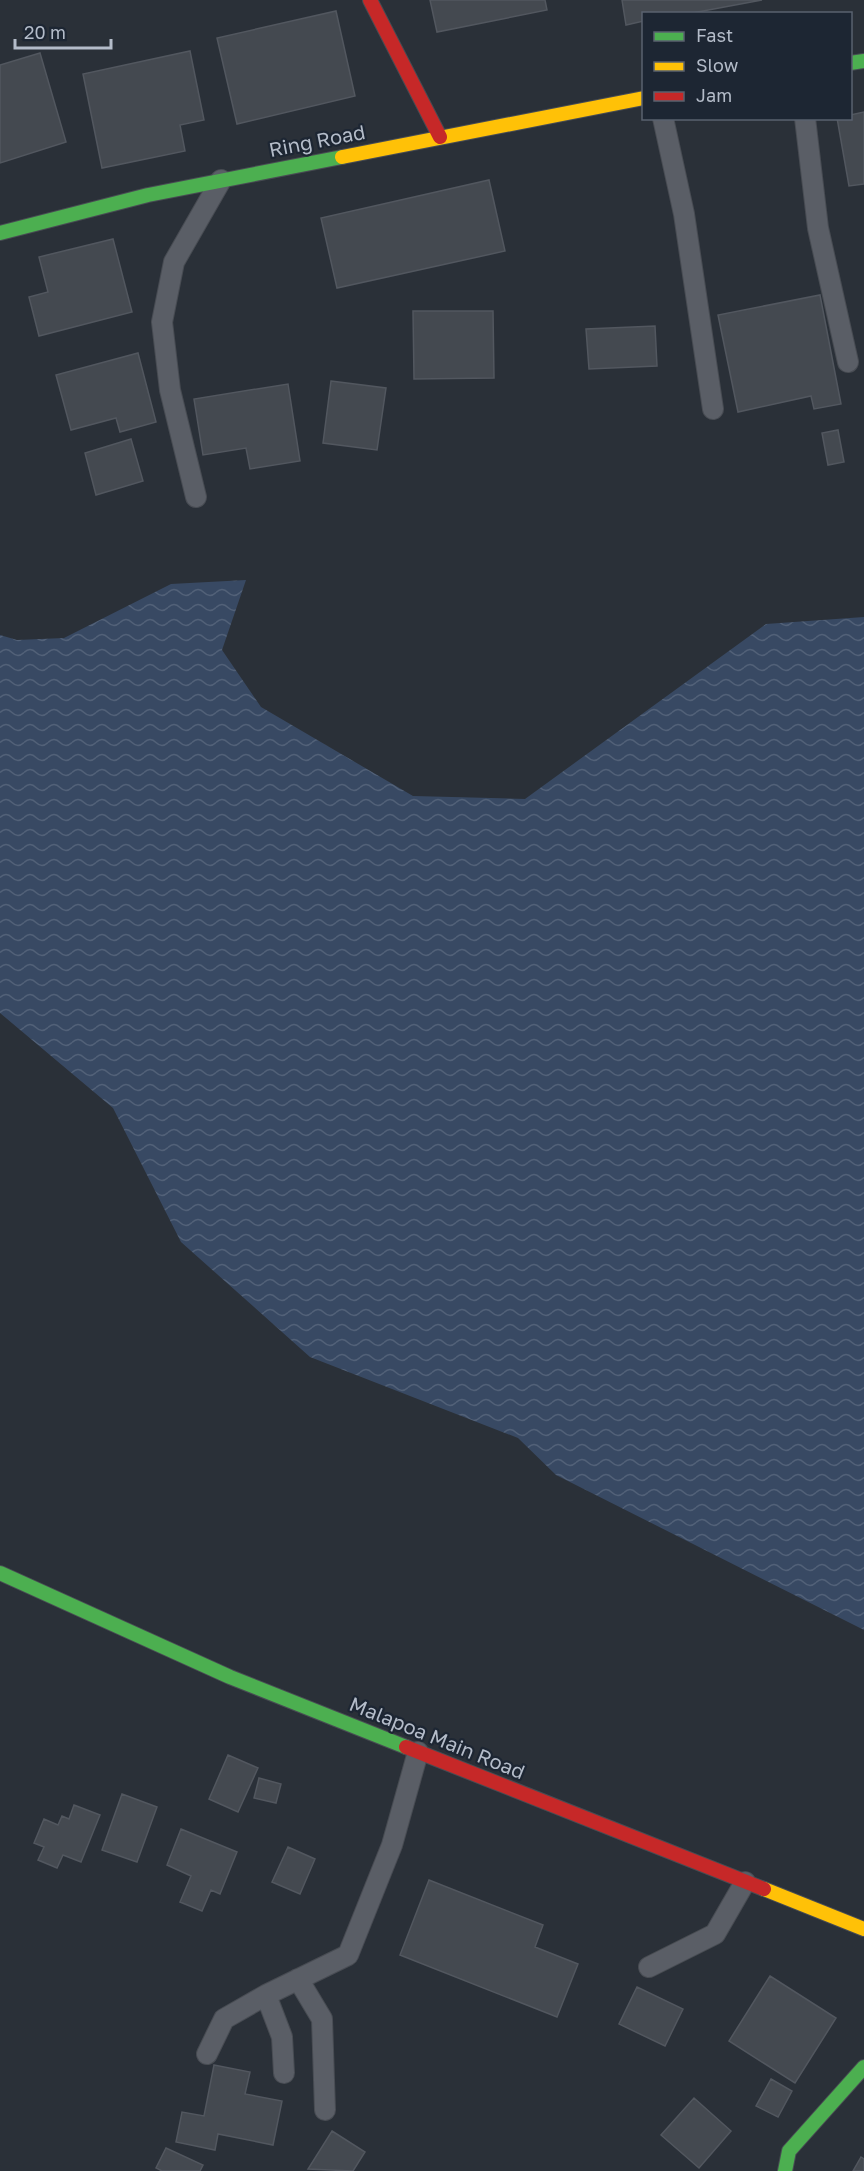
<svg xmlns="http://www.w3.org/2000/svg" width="864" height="2171" font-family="'Golos Text',sans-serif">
	<defs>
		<pattern id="water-waves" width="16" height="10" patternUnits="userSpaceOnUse" patternTransform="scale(1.5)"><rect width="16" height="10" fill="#384963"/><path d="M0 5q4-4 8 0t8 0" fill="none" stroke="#526178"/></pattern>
	</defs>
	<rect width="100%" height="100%" fill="#2a3038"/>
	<path fill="url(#water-waves)" d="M246,580L222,650L261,707L413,796L525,799L766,624L864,617V1630L556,1475L518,1438L310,1357L181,1242L113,1108L0,1013V635L17,640L64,638L171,584Z"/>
	<path fill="#444950" stroke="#52575f" stroke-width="1.5" d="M430,0H545L547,10L437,32Z
		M622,0H762L687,14H644V21L626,25Z
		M336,11L355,96L237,124L217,38Z
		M190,51L204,120L180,125L185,151L102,168L83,74Z
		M40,53L66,142L0,163V65Z
		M864,112V184L849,186L837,118H850V115Z
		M489,180L505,251L337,288L321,218Z
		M113,239L132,312L39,336L29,297L48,292L39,257Z
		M820,295L841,404L814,409L811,396L738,412L718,315Z
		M413,311H493L494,378L414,379Z
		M655,326L657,366L589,369L586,329Z
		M138,353L156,422L120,432L116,418L71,430L56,375Z
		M331,381L386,388L377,450L323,443Z
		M288,384L300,461L250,469L246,448L203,455L194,399Z
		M838,430L844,462L828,465L822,433Z
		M131,439L143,481L96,495L85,453Z
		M228,1755L258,1768L238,1812L209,1799Z
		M259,1778L281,1784L276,1803L254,1798Z
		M122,1794L157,1807L137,1862L102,1850Z
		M74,1805L100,1815L81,1862L63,1855L57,1868L38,1860L44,1847L34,1843L44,1819L58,1825L62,1816L69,1819Z
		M181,1829L237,1852L220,1894L211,1890L202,1911L180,1902L191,1876L167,1865Z
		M288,1847L315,1859L300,1894L272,1882Z
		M429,1880L543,1925L535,1947L578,1964L557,2017L400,1955Z
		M770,1976L836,2018L795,2083L729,2041Z
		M637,1987L683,2009L665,2046L619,2024Z
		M214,2065L250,2072L245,2094L282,2101L273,2145L218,2134L215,2150L176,2142L182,2112L204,2116Z
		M771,2079L792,2091L778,2117L756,2106Z
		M694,2098L731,2131L699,2168L661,2135Z
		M332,2131L365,2152L353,2171L308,2169Z
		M166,2148L203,2165L200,2171H162L156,2168Z
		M861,2157L864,2159V2171H853Z"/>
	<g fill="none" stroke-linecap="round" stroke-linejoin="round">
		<defs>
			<path id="lane" d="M663,118L684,214L713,409
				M805,118L818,228L848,362
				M196,497L170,390L162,322L174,262L221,180
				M649,1967L715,1934L745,1882
				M298,1979L322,2019L325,2110
				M266,1995L282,2037L284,2073
				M207,2054L224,2019L266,1995L348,1955L392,1845L418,1752"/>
			<path id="fast" d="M850,63L864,61
				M0,233L148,195L342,157
				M0,1573L230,1677L406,1747
				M785,2171L789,2151L864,2067"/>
			<path id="slow" d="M342,157L644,98
				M764,1889L864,1929"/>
			<path id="jam" d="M370,0L440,137
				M406,1747L764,1889"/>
		</defs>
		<use href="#lane" stroke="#484c53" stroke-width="22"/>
		<use href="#fast" stroke="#484c53" stroke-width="16"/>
		<use href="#slow" stroke="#484c53" stroke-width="16"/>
		<use href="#jam" stroke="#484c53" stroke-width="16"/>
		<use href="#lane" stroke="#5a5e66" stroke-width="20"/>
		<use href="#fast" stroke="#4caf50" stroke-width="14"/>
		<use href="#slow" stroke="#ffc107" stroke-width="14"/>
		<use href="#jam" stroke="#c62828" stroke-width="14"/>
	</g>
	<g text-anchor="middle" stroke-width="4.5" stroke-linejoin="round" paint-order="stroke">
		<g font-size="20" fill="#b4bcc9" stroke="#1d2633">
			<text transform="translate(317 141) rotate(-11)" y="7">Ring Road</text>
			<text transform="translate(437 1738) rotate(22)" y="7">Malapoa Main Road</text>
		</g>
	</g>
	<rect x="642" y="12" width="210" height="108" fill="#1d2633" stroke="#59626f" stroke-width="1.5"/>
	<rect x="654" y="32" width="30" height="9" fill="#4caf50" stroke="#59626f" stroke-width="1.5"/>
	<text x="696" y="42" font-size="18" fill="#b4bcc9">Fast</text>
	<rect x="654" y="62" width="30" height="9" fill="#ffc107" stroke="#59626f" stroke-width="1.5"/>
	<text x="696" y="72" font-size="18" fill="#b4bcc9">Slow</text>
	<rect x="654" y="92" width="30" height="9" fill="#c62828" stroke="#59626f" stroke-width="1.5"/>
	<text x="696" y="102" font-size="18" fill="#b4bcc9">Jam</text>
	<path d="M15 39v9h96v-9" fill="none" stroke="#b4bcc9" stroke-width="3"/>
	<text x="24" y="39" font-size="18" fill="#b4bcc9" stroke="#1d2633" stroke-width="4.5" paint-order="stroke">20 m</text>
</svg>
